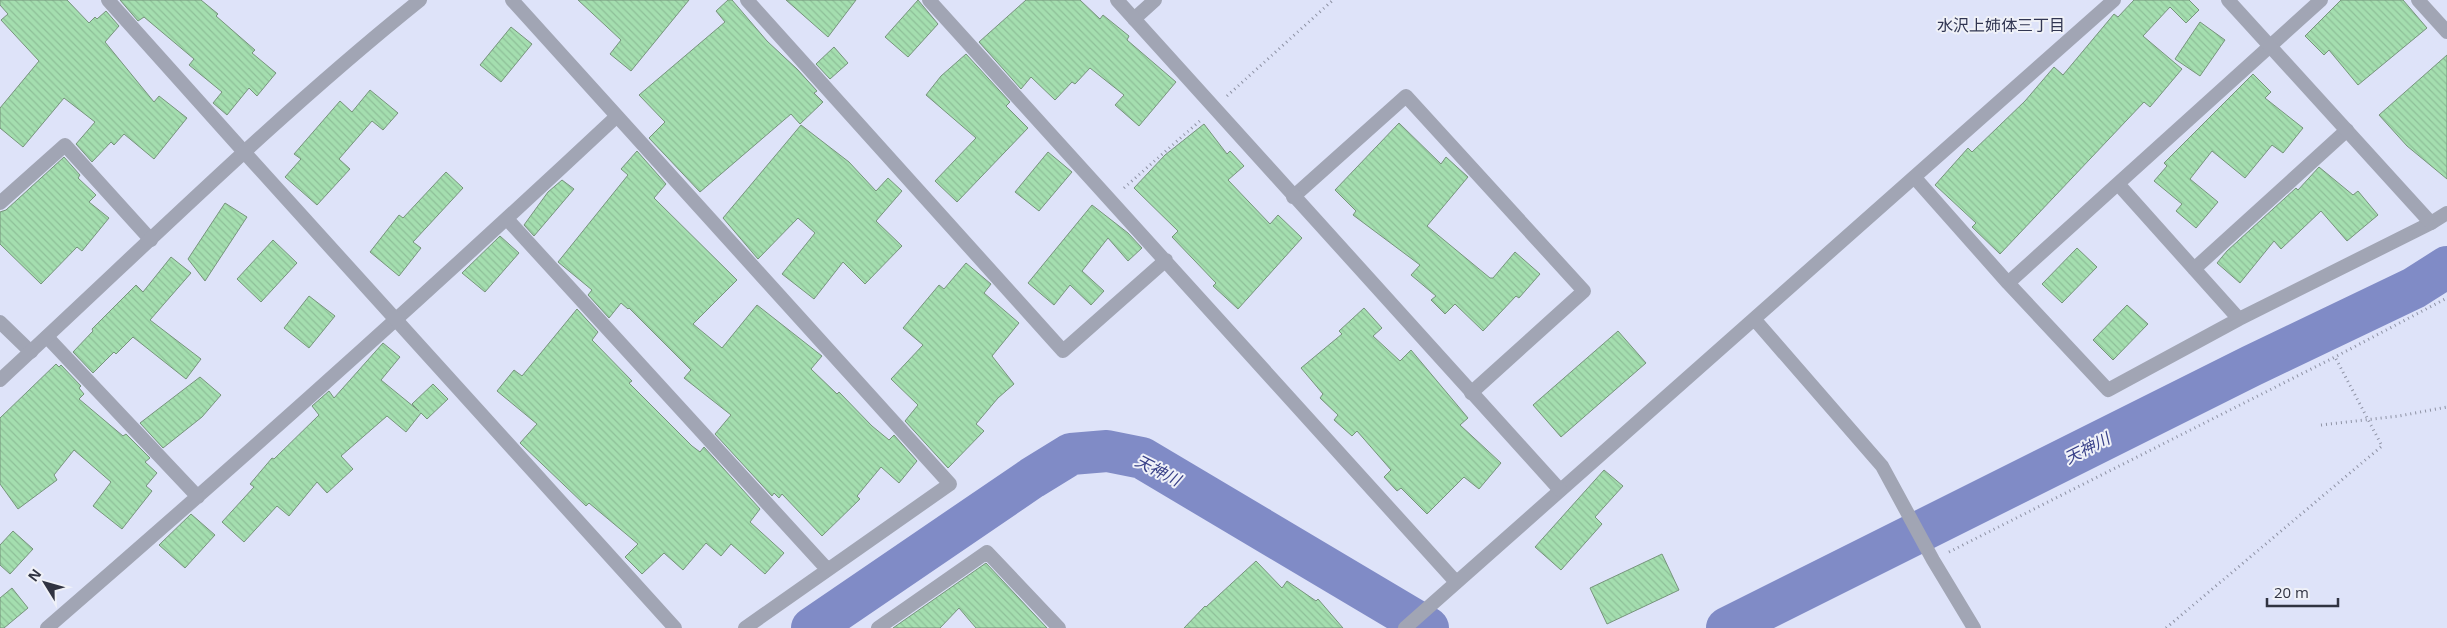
<svg xmlns="http://www.w3.org/2000/svg" width="2447" height="628" font-family="'Open Sans','Noto Sans JP',sans-serif">
	<defs>
		<pattern id="building-back-hatch" width="6" height="6" patternUnits="userSpaceOnUse" patternTransform="scale(1.25)"><rect width="6" height="6" fill="#a4deaf"/><path d="M-1 5l2 2M0 0l6 6M5-1l2 2" fill="none" stroke="#8ebf98"/></pattern>
	</defs>
	<rect width="100%" height="100%" fill="#dee3f9"/>
	<g fill="none" stroke-linecap="round" stroke-linejoin="round">
		<path stroke="#808bc6" stroke-width="42" d="M812,628L1032,478L1071,454L1107,451L1142,458L1428,628
			M1727,628L2251,366L2414,288L2447,267"/>
	</g>
	<path fill="url(#building-back-hatch)" stroke="#77947c" d="M0,0H67L89,23L95,17L97,19L106,11L119,26L105,42L154,102L159,96L187,118L154,159L124,134L114,145L111,142L92,162L76,144L95,122L64,98L23,147L0,128V108L39,61L1,20L8,14L0,5Z
		M120,0H201L218,14L216,16L255,50L252,53L276,73L257,96L249,88L227,115L213,103L222,92L189,65L194,59L144,17L138,21Z
		M578,0H689L631,71L610,54L621,40Z
		M728,0H732L767,41L797,69L817,91L814,93L823,102L800,124L791,114L700,192L649,138L665,122L639,95L725,22L716,11Z
		M786,0H856L828,37Z
		M918,0L938,24L908,57L885,37Z
		M1026,0H1080L1100,19L1103,15L1129,36L1127,40L1176,82L1139,126L1115,105L1124,95L1090,68L1075,84L1072,82L1055,100L1031,77L1021,89L979,42Z
		M2134,0H2189L2199,10L2186,23L2170,7L2143,36L2182,69L2150,107L2144,102L2000,254L1972,227L1976,223L1935,185L1968,148L1972,152L2025,101L2054,67L2063,75L2114,14L2118,17Z
		M2341,0H2403L2427,28L2358,85L2329,50L2324,55L2305,36Z
		M2200,22L2225,40L2200,76L2175,59Z
		M511,27L532,44L501,82L480,65Z
		M834,47L848,63L830,79L816,64Z
		M966,54L1010,102L1006,106L1028,128L957,202L935,181L976,138L926,95L941,76Z
		M2447,55V179L2407,146L2379,115Z
		M2253,74L2271,92L2265,98L2303,128L2283,153L2272,145L2245,178L2212,151L2190,179L2218,202L2196,228L2176,211L2182,204L2154,181L2167,166L2164,163Z
		M370,90L398,113L383,130L372,121L339,159L350,169L317,205L285,177L301,159L294,154L340,101L352,112Z
		M1399,123L1441,164L1446,157L1468,177L1427,226L1490,278H1493L1515,252L1540,274L1519,298L1516,296L1483,331L1455,304L1445,314L1431,300L1436,296L1411,275L1420,265L1353,215L1356,211L1335,190Z
		M1204,124L1227,154L1230,151L1244,166L1228,180L1270,224L1278,215L1302,238L1238,309L1213,286L1216,283L1172,237L1178,231L1134,188L1165,155Z
		M801,125L849,162L876,191L888,178L902,191L876,221L902,246L865,284L843,262L814,299L782,274L815,233L798,218L758,259L723,218Z
		M637,151L666,184L654,198L737,280L693,324L722,348L757,305L822,356L811,369L837,394L839,392L872,426L889,440L894,435L917,461L899,483L881,467L857,496L860,499L822,536L782,494L779,498L774,493L772,496L715,434L731,415L684,378L691,370L629,308L628,309L621,303L609,318L588,295L592,290L558,262L628,175L621,169Z
		M1048,152L1072,172L1039,211L1015,192Z
		M64,157L80,175L78,178L96,195L89,202L109,218L82,251L77,247L41,284L0,244V212L6,210Z
		M2319,167L2353,195L2358,191L2378,215L2347,241L2321,211L2281,249L2274,241L2240,283L2217,263L2227,251L2296,188L2298,190Z
		M446,172L463,188L413,242L421,248L399,276L370,252L399,215L403,218Z
		M562,180L574,189L534,236L524,225L548,192Z
		M225,203L247,217L205,281L188,259Z
		M1092,205L1128,233L1142,248L1128,261L1108,238L1082,271L1104,291L1091,305L1070,285L1054,305L1028,283Z
		M500,236L519,253L485,292L462,273Z
		M273,240L297,263L261,302L237,279Z
		M2077,248L2097,267L2062,303L2042,284Z
		M171,257L191,273L150,320L201,359L186,379L133,337L116,354L114,352L93,373L73,352L93,331L92,329L136,285L143,292Z
		M966,263L991,284L984,293L1019,323L992,356L1014,384L998,398L976,424L984,431L948,468L905,421L918,405L891,379L923,345L903,328L939,285L944,289Z
		M309,296L335,316L309,348L284,328Z
		M2127,305L2148,324L2113,360L2093,340Z
		M1364,308L1382,328L1373,336L1400,361L1411,350L1468,418L1460,425L1501,463L1479,489L1464,477L1427,514L1401,488L1397,491L1384,477L1391,470L1357,431L1352,436L1334,420L1338,415L1320,398L1323,394L1301,368L1342,334L1339,331Z
		M577,309L598,332L592,340L632,381L629,383L692,446L700,452L704,447L760,509L750,522L784,553L765,574L731,544L721,556L706,543L683,570L664,553L642,574L625,557L638,544L589,503L586,506L520,443L537,424L497,391L514,370L522,376Z
		M1618,331L1646,363L1561,437L1533,405Z
		M383,343L400,357L381,380L419,411L412,404L433,384L448,399L427,419L421,413L406,432L387,416L341,456L353,469L327,493L317,482L289,516L277,506L244,542L222,522L254,487L250,484L272,458L274,459L319,415L312,406L329,391L334,398Z
		M56,364L59,367L61,365L81,386L79,388L84,394L79,399L123,436L126,434L150,458L145,462L157,473L146,486L152,491L122,529L93,506L111,482L74,450L54,475L57,480L18,509L0,484V418Z
		M200,377L221,395L202,417L163,448L140,423Z
		M1604,470L1623,486L1595,517L1602,524L1561,570L1535,547Z
		M191,514L215,535L185,568L159,545Z
		M13,531L33,549L10,574L0,565V545Z
		M1662,554L1679,590L1607,624L1590,588Z
		M1256,561L1282,588L1287,581L1316,601L1318,599L1343,628H1184L1205,606L1206,607Z
		M986,563L1047,628H976L959,608L940,628H893Z
		M12,588L28,608L4,628H0V598Z"/>
	<g fill="none" stroke-linecap="round" stroke-linejoin="round">
		<path stroke="#8e92a4" stroke-width="3" stroke-dasharray="1 4" stroke-linecap="butt" d="M1227,96L1333,0
			M1124,188L1202,119
			M2321,425L2399,416L2447,407
			M1949,552L2335,357L2447,298
			M2166,628L2382,446L2335,357"/>
		<path stroke="#a1a5b4" stroke-width="14" d="M108,0L245,153
			M512,0L950,484L745,628
			M747,0L1063,351L1166,260
			M929,0L1456,582
			M2418,0L2447,32
			M1134,19L1155,0
			M1915,178L2008,283L2108,390L2239,319L2431,223L2447,213
			M2119,185L2239,319
			M1293,197L1406,96L1584,291L1471,393
			M0,203L65,145L151,240
			M507,219L827,569
			M2194,269L2347,130
			M2008,283L2321,0
			M1755,320L1882,466L1933,560L1974,628
			M0,322L31,352
			M47,337L198,497
			M47,628C240,461 430,291 616,117
			M878,628L987,552L1059,628
			M1405,628L2114,0"/>
		<path stroke="#a1a5b4" stroke-width="14" d="M1117,0L1560,490
			M2228,0L2431,223
			M245,153L675,628
			M0,380C139,252 273,118 420,0"/>
	</g>
	<g text-anchor="middle" stroke-width="4" stroke-linejoin="round" paint-order="stroke">
		<g font-size="16" fill="#313652" stroke="#eff1f8">
			<text x="2001" y="31">水沢上姉体三丁目</text>
		</g>
		<g font-size="16" font-style="italic" fill="#394189" stroke="#eff1f8">
			<text transform="translate(2087 448) rotate(-27)" y="6">天神川</text>
			<text transform="translate(1158 470) rotate(27)" y="6">天神川</text>
		</g>
	</g>
	<g transform="translate(45 583) rotate(307)" stroke="#eff1f8" stroke-width="4" paint-order="stroke">
	<path d="M0-4L9 19L0 12L-9 19Z" fill="#303341"/>
	<text y="-8" font-size="14" font-weight="bold" text-anchor="middle" fill="#303341">N</text>
	</g>
	<path d="M2267 598v8h71v-8" fill="none" stroke="#303341" stroke-width="2.5"/>
	<text x="2274" y="598" font-size="15" fill="#303341" stroke="#eff1f8" stroke-width="4" paint-order="stroke">20 m</text>
</svg>
